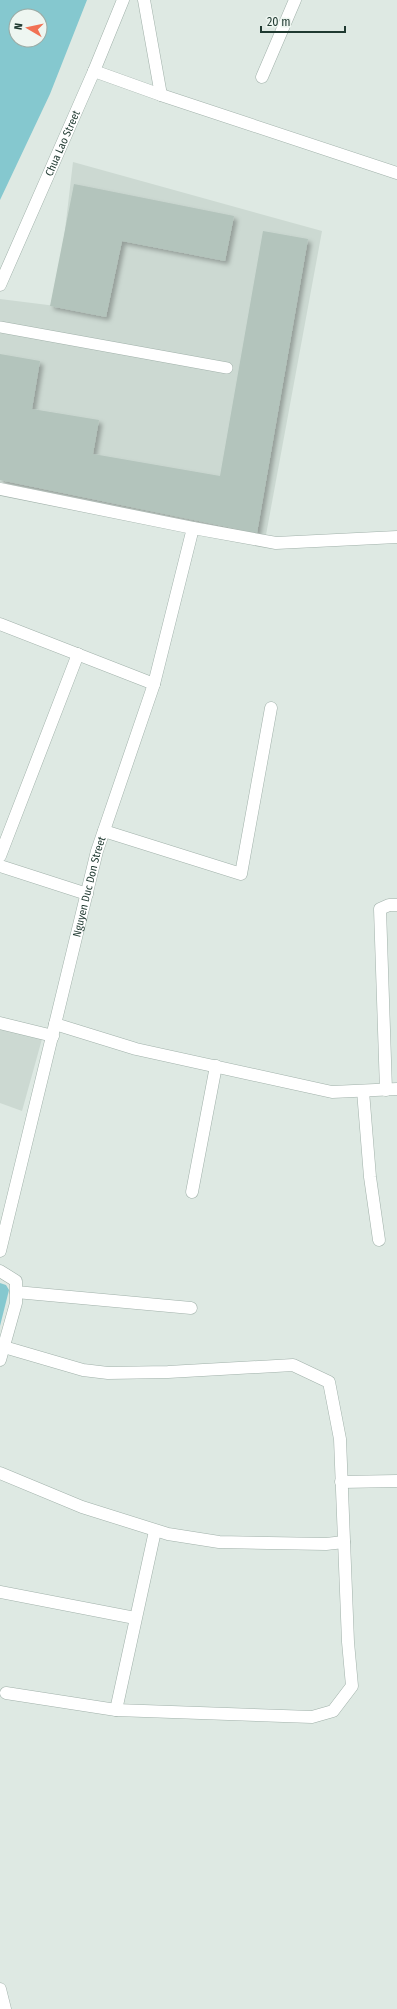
<svg xmlns="http://www.w3.org/2000/svg" width="397" height="2009" font-family="'Fira Sans Condensed',sans-serif">
	<defs>
		<filter id="shadow"><feDropShadow dx="3.5" dy="3.5" stdDeviation="2" flood-color="#0004"/></filter>
	</defs>
	<rect width="100%" height="100%" fill="#dee9e3"/>
	<path fill="#ccd9d2" d="M73,162L322,231L266,535L0,482V299L56,306Z
		M0,1025L42,1039L22,1111L0,1103Z"/>
	<path fill="#85c8cf" fill-rule="evenodd" d="M0,0H87L50,94L0,200ZM16,16H40V40H16Z
		M0,1283L6,1285L9,1290L0,1326Z"/>
	<path fill="#b3c4bc" filter="url(#shadow)" d="M74,184L234,216L225,261L122,241L106,317L50,306Z
		M263,231L308,239L257,533L0,480V354L40,361L32,409L99,420L93,454L220,476Z"/>
	<g fill="none" stroke-linecap="round" stroke-linejoin="round">
		<defs>
			<path id="lane" d="M0,327L227,368"/>
			<g id="street">
				<path d="M144,0L161,95"/>
				<path d="M94,71L161,95L397,173"/>
				<path d="M262,77L295,0"/>
				<path id="s1" d="M0,285L94,71L123,0"/>
				<path d="M0,489L193,528L276,543L397,537"/>
				<path d="M0,624L154,684"/>
				<path d="M104,831L241,874L271,708"/>
				<path d="M0,856L78,654"/>
				<path d="M0,866L87,894"/>
				<path d="M0,1023L53,1036"/>
				<path d="M55,1024L136,1049L332,1092L397,1089"/>
				<path d="M386,1090L380,909L389,905H397"/>
				<path d="M363,1091L370,1177L379,1240"/>
				<path d="M192,1192L216,1066"/>
				<path id="s2" d="M0,1251L97,851L154,684L193,528"/>
				<path d="M0,1271L16,1281V1303L0,1360"/>
				<path d="M16,1292L191,1308"/>
				<path d="M4,1347L83,1370L108,1373L168,1372L293,1365L329,1382L340,1439L348,1642L352,1686L333,1711L312,1717L116,1710L6,1693"/>
				<path d="M0,1473L82,1507L168,1534L219,1542L326,1544L344,1542"/>
				<path d="M341,1482L397,1481"/>
				<path d="M0,1592L135,1618"/>
				<path d="M116,1710L155,1531"/>
				<path d="M0,1989L5,2009"/>
			</g>
		</defs>
		<use href="#lane" stroke="#a1b1aa" stroke-width="12"/>
		<use href="#street" stroke="#a1b1aa" stroke-width="13"/>
		<use href="#lane" stroke="#fff" stroke-width="11"/>
		<use href="#street" stroke="#fff" stroke-width="12"/>
	</g>
	<g text-anchor="middle" stroke-width="3.5" stroke-linejoin="round" paint-order="stroke">
		<g font-size="11" fill="#1f3930" stroke="#eef6f1">
			<text dy="4" stroke="none"><textPath href="#s1" startOffset="155">Chua Lao Street</textPath></text>
			<text dy="4" stroke="none"><textPath href="#s2" startOffset="375">Nguyen Duc Don Street</textPath></text>
		</g>
	</g>
	<g transform="translate(28 28) rotate(279)"><circle r="19" fill="#eef6f1" stroke="#9baaa4"/>
	<path d="M0-3L7 15L0 10L-7 15Z" fill="#f17254"/>
	<text y="-6" font-size="11" font-weight="bold" text-anchor="middle" fill="#1f3930">N</text>
	</g>
	<path d="M261 26v6h84v-6" fill="none" stroke="#1f3930" stroke-width="2"/>
	<text x="267" y="26" font-size="12" fill="#1f3930" stroke="#eef6f1" stroke-width="3" paint-order="stroke">20 m</text>
</svg>
